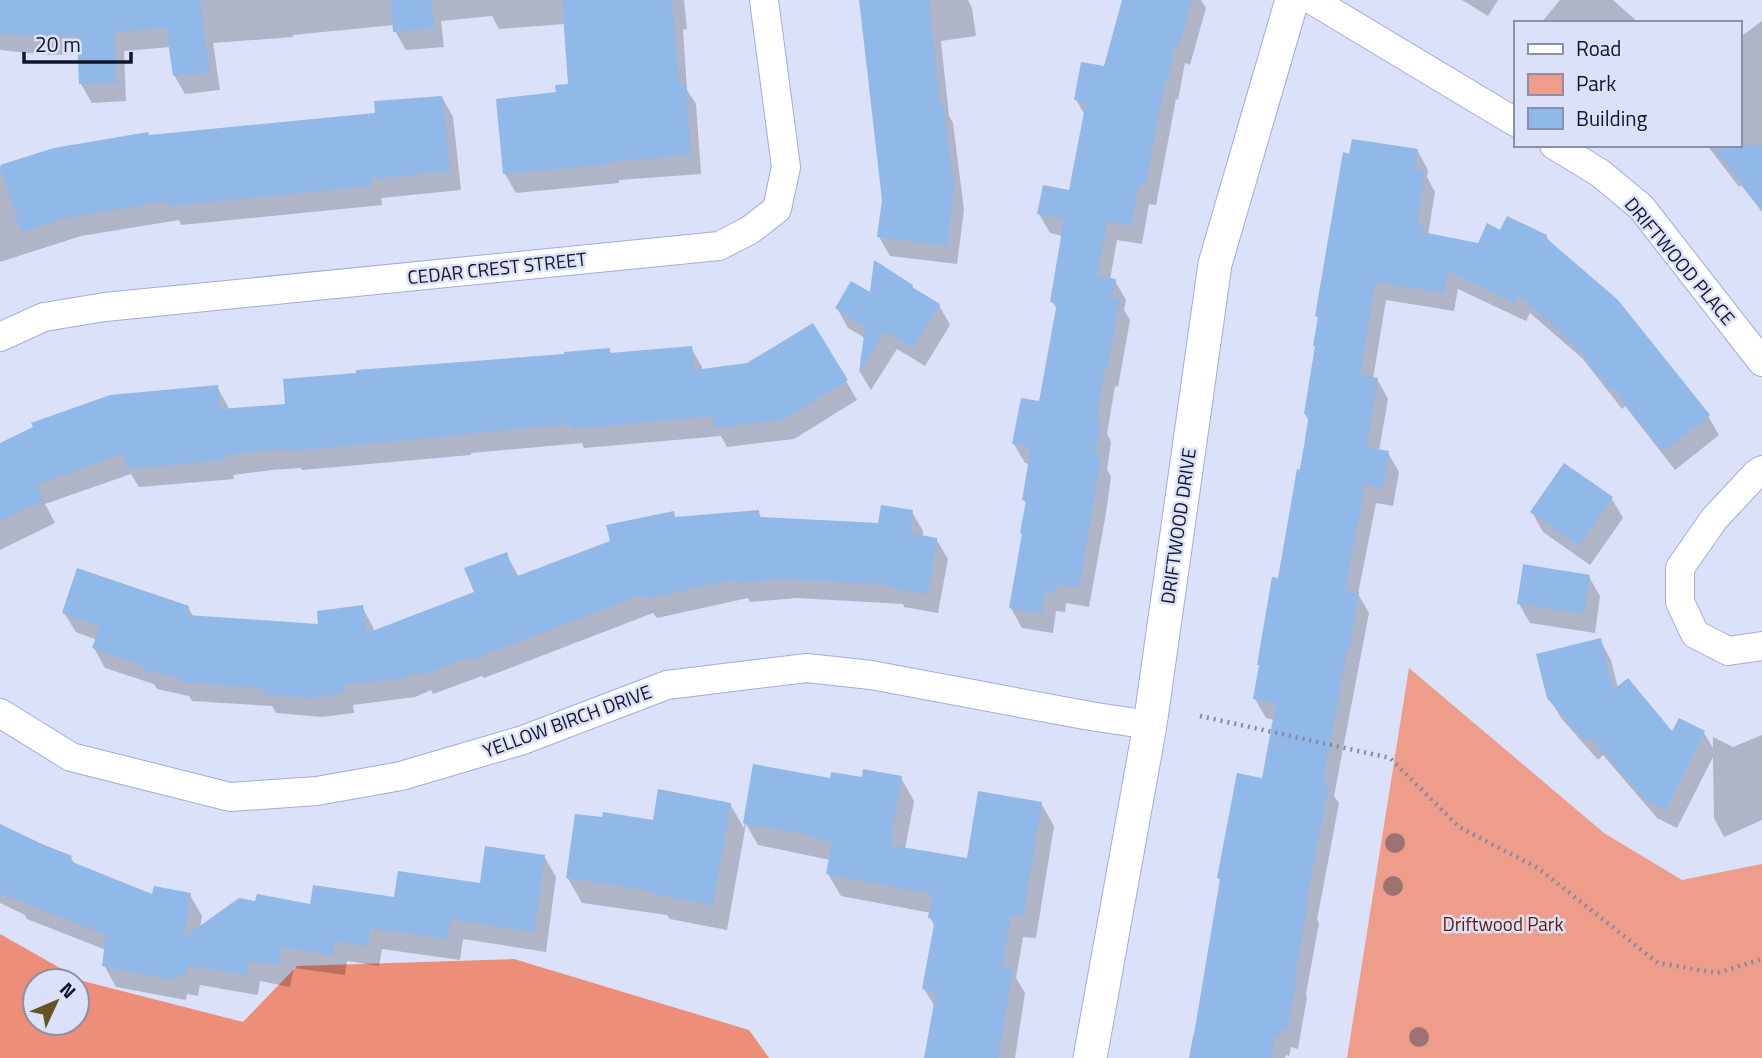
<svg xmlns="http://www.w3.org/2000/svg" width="1762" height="1058" font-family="'Titillium Web',sans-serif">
	<rect width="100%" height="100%" fill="#dbe1f9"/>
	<path fill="#ee9d8a" d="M1409,668L1604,833L1682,880L1762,864V1058H1347Z"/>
	<path fill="#ec8e78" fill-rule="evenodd" d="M0,934L83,981L243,1022L297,966L514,959L749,1030L769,1058H0ZM35,981H77V1023H35Z"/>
	<path fill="#0003" d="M0,0H684L687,29L683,30L687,90L696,104L701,174L619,180V183L516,193L505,174L558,93L570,86L565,24L499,29L492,16L441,21L444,47L406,50L395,31L394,25L293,35V37L213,43L220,90L185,94L174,75L170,47L124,51L126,101L92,103L81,84L79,54L47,55L0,50Z
		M861,0H968L972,8L976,36L941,41L949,116L953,123L964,210L957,264L890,256L879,237L884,200Z
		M1124,0H1201L1206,8L1190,65L1185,63L1178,100L1176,99L1156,205L1149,204L1142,244L1117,240L1110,280L1115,281L1126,300L1124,310L1130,320L1118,387L1115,386L1107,434L1111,442L1107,469L1111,477L1106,513L1089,607L1066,603L1065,612L1056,611L1053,633L1022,628L1011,608L1027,505L1024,500L1030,464L1025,463L1014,444L1041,403L1058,311L1052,301L1063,236L1050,233L1039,214L1070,192L1085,115L1076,100L1105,68Z
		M1462,0H1498L1488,16Z
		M1560,0H1613L1639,23H1541Z
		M1762,21V212L1741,185L1739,187L1707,145H1739V38Z
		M442,97L453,117L461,190L381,198L382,205L181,225L179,220L81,236L0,262V167L54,150L149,137L377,115Z
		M1417,150L1428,170L1427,177L1435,192L1428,235L1479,244L1501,232L1546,236L1551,244L1708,416L1719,435L1675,470L1625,406L1622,409L1583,359L1530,313L1526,321L1458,289L1454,311L1386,300L1373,379H1377L1388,399L1379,451L1388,453L1399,472L1393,506L1376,503L1358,594L1369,613L1334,796L1339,803L1317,920L1319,923L1306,994L1307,997L1298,1049L1291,1047L1289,1056L1286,1055L1285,1058H1189L1193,1036H1195L1221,882L1219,878L1263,780L1275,720L1266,718L1255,699L1260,668L1259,664L1279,580L1309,421L1305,414L1316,348L1315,345L1319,319L1317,316Z
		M912,286L915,291L939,305L950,325L925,366L897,349L871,390L860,372L865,338L848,328L837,308L871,295Z
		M691,348L702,367V371L846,381L857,400L794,439L727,447L721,436L584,448L582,443L471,453V455L302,470L301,468L272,470L233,475L234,479L139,487L131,474L45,504L55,523L0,550V445L217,387L228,406V410L287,405L566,355L609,350L612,354Z
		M1612,499L1623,518L1590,565L1543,532L1532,512Z
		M758,512L762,519L879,525L912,512L923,531V537L936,539L948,559L938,613L904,607L903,604L797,598L750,602L748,598L657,618L653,613L484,678L482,676L433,694L431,690L415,697L353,705L354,713L322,717L276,713L272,706L192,701L189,696L157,689L154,684L105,668L94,648L97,640L76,632L64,613L188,607L194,617L320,626L362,607L373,627L374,632L476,593L506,554L519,577L612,542L673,513L676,519Z
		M1589,577L1600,596L1595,633L1530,623L1519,604Z
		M1600,640L1611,660L1618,688L1673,734L1680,720L1704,733L1713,748V737L1733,747L1762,735V820L1724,837L1714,818L1713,757L1677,828L1657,818L1603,755L1598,760L1561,718L1549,697Z
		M755,766L832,780L901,778L914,801L905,849L968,860L1041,803L1054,826L1036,938L1023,937L1016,978L1025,993L1015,1058H927L935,1007L924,989L935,927L930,918L931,913L841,896L828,874L830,860L758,845L746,824L727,930L670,919L667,915L582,903L567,877L654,822L730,804L744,828Z
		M0,826L71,858L75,865L154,896L190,895L202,916L200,928L311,906L396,899L481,885L544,856L556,877L546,952L463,939L460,960L382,949L379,966L347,961L345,975L294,968L290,987L260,981L258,995L200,985L198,996L187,994L186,1000L116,987L104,965L106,950L27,919L25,915L0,903Z"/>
	<path fill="#90b8e9" d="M0,0H200L210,72L173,76L166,28L114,32L117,83L79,84L77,35L36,37L0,33Z
		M391,0H431L435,28L393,32Z
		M562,0H672L679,84L686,83L691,155L609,162L610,164L503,174L496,99L556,92L555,85L568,84Z
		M859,0H929L940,103H943L954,190L947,246L877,237L882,200Z
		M1122,0H1192L1179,46L1174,45L1168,81H1165L1145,187L1139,185L1131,226L1107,221L1097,276L1116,279L1112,298L1120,299L1107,368H1105L1096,420L1101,421L1095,455L1101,456L1095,493L1079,588L1055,584L1054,594L1045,592L1042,614L1009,608L1022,534L1020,533L1026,501L1022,500L1031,447L1012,444L1021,398L1039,401L1057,303L1050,302L1064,219L1037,214L1043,185L1069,190L1086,102L1074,100L1081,62L1104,66Z
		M442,96L451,171L371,179L372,186L168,206V201L70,217L21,232L0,165L54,148L148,132L149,135L375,113L374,101Z
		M1352,139L1418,149L1415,169L1425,171L1417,224L1423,225L1422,232L1478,243L1487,223L1500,230L1507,216L1547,235L1546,238L1618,300L1710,415L1663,452L1613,388L1610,390L1570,340L1518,295L1514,303L1448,271L1444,293L1375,282L1360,375L1378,378L1366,447L1389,451L1383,488L1365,484L1345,590L1359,592L1350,647L1348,646L1323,781L1329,783L1306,902L1308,903L1295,976H1297L1287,1030L1280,1029L1279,1037H1275L1271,1058H1190L1220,879L1217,878L1237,773L1262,778L1276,703L1253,699L1259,665H1257L1272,577L1278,578L1297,469L1300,470L1309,415L1304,414L1315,346H1313L1318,317L1315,316L1343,152L1349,154Z
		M1712,145H1762V210Z
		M874,260L913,285L912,287L940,304L913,348L885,331L859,373L865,327L835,308L851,281L870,292Z
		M813,323L848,380L783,420L714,428L713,416L572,429L571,424L461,434V435L290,451L289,449L260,451L223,456L224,460L126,469L124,453L36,485L44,500L0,521V443L33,427L31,423L110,395L218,385L220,409L285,404L283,379L356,373V370L564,354V352L610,348V353L692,346L694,370L747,363Z
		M1564,463L1613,497L1579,546L1530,512Z
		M881,505L913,510L910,533L937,538L928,594L891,588L892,585L785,579L737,583V579L644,599L643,594L471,660L470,657L421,675L419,672L403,678L343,685L344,693L310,698L263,694L264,688L179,682L180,678L144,670L145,666L92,648L100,626L62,613L77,568L189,606L187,615L318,624L317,611L363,605L367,633L474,592L464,568L507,552L515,577L610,541L606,525L674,511L675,517L759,510L760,517L878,523Z
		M1523,564L1590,575L1584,614L1517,604Z
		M1601,638L1613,690L1628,678L1672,731L1679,718L1705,731L1666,810L1644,799L1591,737L1585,742L1547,698L1536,654Z
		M753,764L830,778L831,772L862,777L863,769L902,776L890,845L967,858L978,791L1042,802L1023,916L1011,915L1002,966L1013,968L998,1058H924L936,992L922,989L935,919L928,918L932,894L826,874L832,842L794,832L743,823Z
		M658,789L731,803L713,905L653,894L654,891L566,878L575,814L602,817L603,812L653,820Z
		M0,824L42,844L72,856L70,861L152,894L154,886L191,893L183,938L239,898L255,901L257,894L310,904L313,885L394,897L398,871L480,883L485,846L545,855L534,932L451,919L448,939L370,928L368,946L335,941L333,955L282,947L279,966L249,961L246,975L188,965L186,976L176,974L174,980L102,966L106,935L0,893Z"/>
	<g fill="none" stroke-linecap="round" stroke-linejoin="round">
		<defs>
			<path id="minor" d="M1312,0L1515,122
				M1554,145L1600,173L1641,207L1762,362
				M0,337L44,317L105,307L719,246L750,230L777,209L786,167L764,0
				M1762,470L1755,475L1714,519L1680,568V602L1695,634L1728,651L1762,646
				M0,713L71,757L230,797L317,791L401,776L523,740L667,685L807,668L871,675L1090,716L1150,725"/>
			<path id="tertiary" d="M1090,1058L1150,725L1215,264L1292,0"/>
		</defs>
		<use href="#minor" stroke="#9face5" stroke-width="30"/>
		<use href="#tertiary" stroke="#9face5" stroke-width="35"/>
		<path stroke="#858aa0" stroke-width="4.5" stroke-dasharray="2 5" stroke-linecap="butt" d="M1200,716L1390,758L1459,827L1538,868L1658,963L1717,973L1762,959"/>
		<use href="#minor" stroke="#fff" stroke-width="28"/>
		<use href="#tertiary" stroke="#fff" stroke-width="33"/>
	</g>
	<g fill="#9d7272">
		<circle cx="1395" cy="843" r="10"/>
		<circle cx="1393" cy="886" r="10"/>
		<circle cx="1419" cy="1037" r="10"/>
	</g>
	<g text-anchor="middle" stroke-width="5" stroke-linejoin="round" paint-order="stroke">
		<g font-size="19" fill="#12162a" stroke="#dbe1f9">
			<text transform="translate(1680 261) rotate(50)" y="7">DRIFTWOOD PLACE</text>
			<text transform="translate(497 268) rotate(-6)" y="7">CEDAR CREST STREET</text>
			<text transform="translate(1178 526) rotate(-82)" y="7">DRIFTWOOD DRIVE</text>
			<text transform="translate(567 721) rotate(-20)" y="7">YELLOW BIRCH DRIVE</text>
		</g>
		<g font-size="19" fill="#6a1704" stroke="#dbe1f9">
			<text x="1503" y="931">Driftwood Park</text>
		</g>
	</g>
	<rect x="1514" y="21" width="228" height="126" fill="#dbe1f9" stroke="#8b90a6" stroke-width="2"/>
	<rect x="1528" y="44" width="35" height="10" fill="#ffffff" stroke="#8b90a6" stroke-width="2"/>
	<text x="1576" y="56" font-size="21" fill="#12162a">Road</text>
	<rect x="1528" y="74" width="35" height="21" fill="#ee9d8a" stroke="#8b90a6" stroke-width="2"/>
	<text x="1576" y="91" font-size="21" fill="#12162a">Park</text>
	<rect x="1528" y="108" width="35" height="21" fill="#90b8e9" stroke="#8b90a6" stroke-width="2"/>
	<text x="1576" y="126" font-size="21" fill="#12162a">Building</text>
	<g transform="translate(56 1002) rotate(46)"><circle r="33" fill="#dbe1f9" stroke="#8b90a6" stroke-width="2"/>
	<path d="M0-5L12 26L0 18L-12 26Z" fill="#635522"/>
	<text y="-10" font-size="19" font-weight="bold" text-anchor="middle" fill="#12162a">N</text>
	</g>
	<path d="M24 52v10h107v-10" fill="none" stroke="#12162a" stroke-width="3.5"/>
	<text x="35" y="52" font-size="21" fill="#12162a" stroke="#dbe1f9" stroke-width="5" paint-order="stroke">20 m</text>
</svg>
